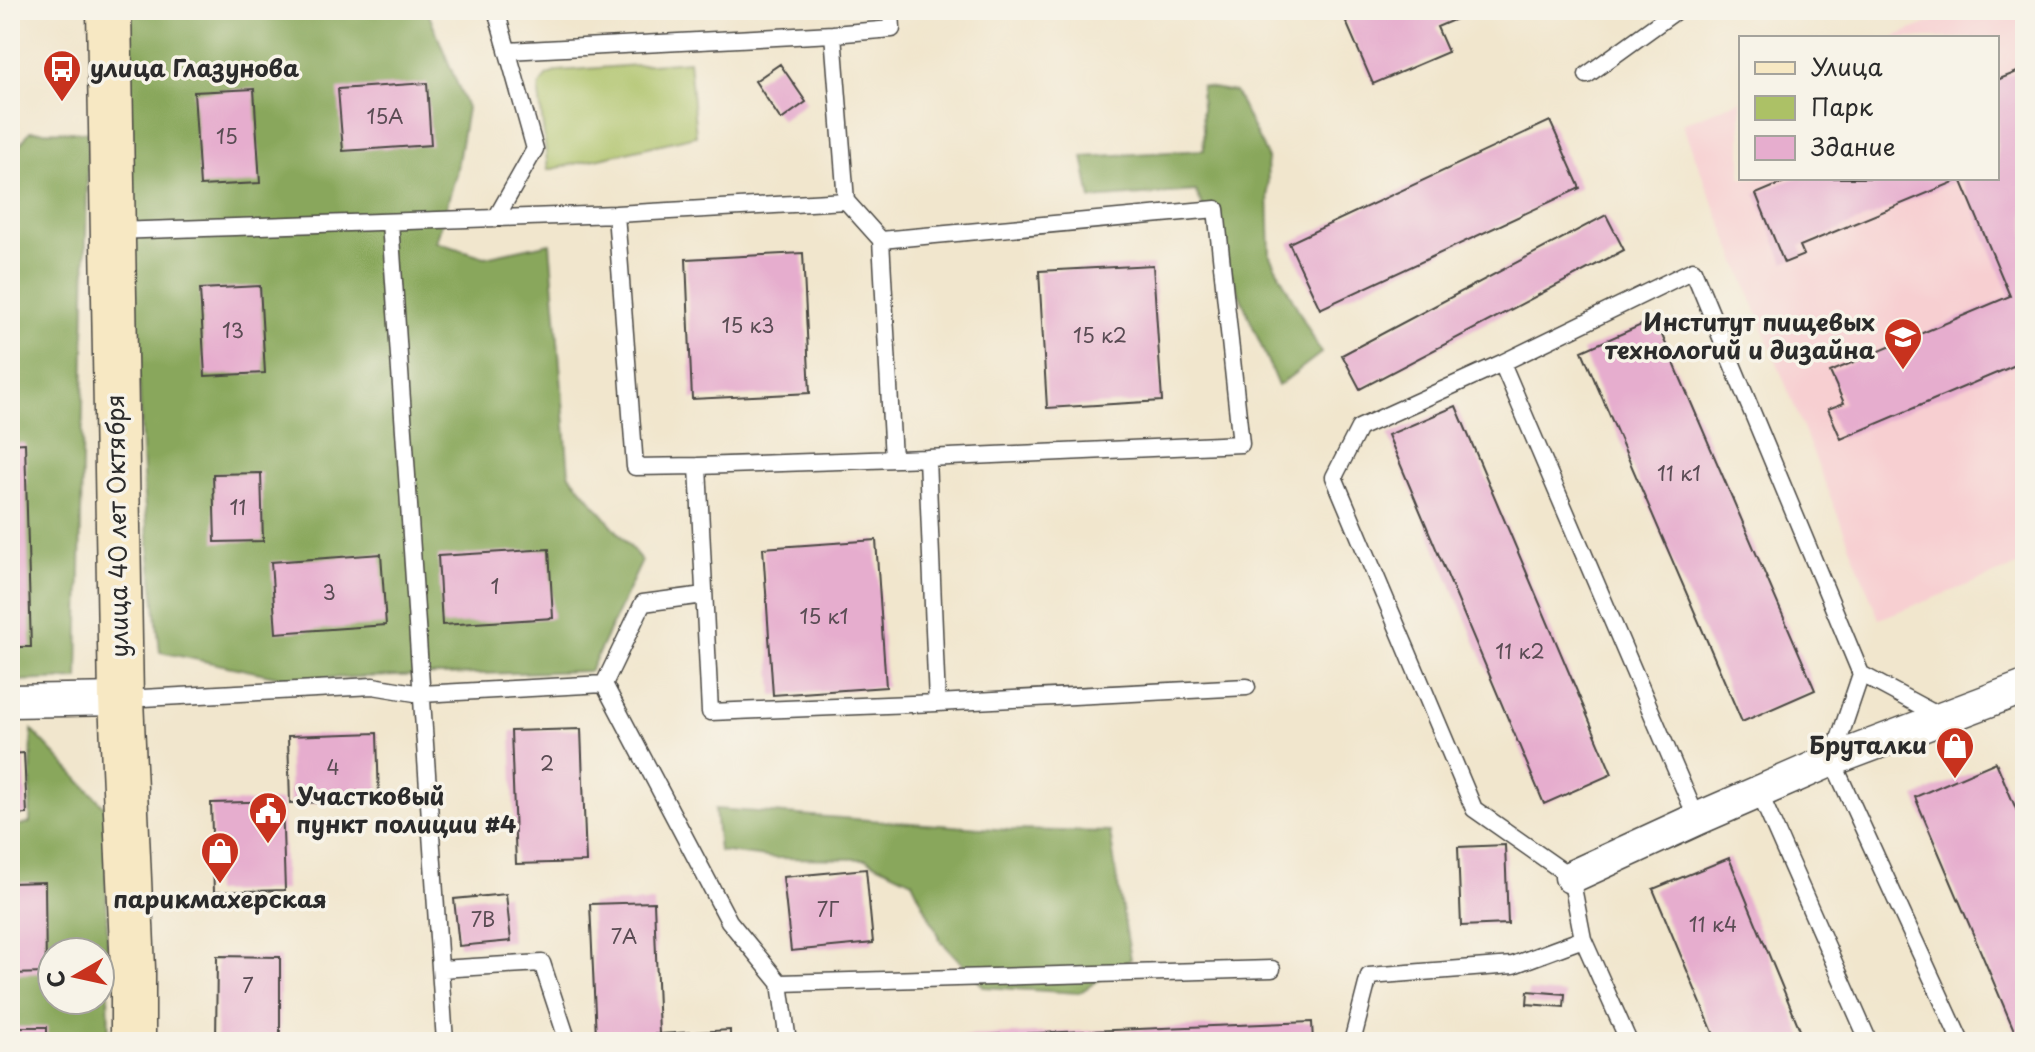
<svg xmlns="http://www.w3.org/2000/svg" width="2035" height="1052" font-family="'Playpen Sans',sans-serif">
	<rect width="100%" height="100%" fill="#f7f3e8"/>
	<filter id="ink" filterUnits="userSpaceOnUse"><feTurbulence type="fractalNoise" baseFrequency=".0125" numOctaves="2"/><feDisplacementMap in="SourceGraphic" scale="16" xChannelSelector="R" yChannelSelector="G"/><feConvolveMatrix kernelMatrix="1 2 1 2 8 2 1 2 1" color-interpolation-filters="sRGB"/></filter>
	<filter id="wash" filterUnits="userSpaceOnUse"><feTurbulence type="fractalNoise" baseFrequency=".006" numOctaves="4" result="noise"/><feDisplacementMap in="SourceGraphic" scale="32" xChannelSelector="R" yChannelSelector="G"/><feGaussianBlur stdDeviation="1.8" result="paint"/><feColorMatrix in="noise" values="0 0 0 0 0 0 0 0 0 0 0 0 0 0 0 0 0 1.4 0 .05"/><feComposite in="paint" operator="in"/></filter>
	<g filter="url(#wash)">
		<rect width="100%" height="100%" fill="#f1e6cd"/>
		<path fill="#f7cfd1" d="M1959,10H2025V563L1879,619L1682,124L1741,100V178H1997V38H1891Z"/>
		<path fill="#acc166" stroke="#6c7648" stroke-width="2" d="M689,61L696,136L548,170L539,93L540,85L547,75L559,71Z"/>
		<path fill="#89a75b" stroke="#5a6943" stroke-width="2" fill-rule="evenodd" d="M124,10H427L467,108L456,174L436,242L485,257L550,243L569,474L642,561L590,671L289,679L160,652L144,498Z
			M1201,86L1235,92L1267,156L1270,256L1321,353L1278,386L1196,191L1091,199L1083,157L1204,150Z
			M30,131L88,132L78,679L10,681V159Z
			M32,730L105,807L109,1042H57L56,1037L30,1042H10V827L30,823ZM52,952H100V1000H52Z
			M715,809L1009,830L1110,832L1118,886L1131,959L1079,993L984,987L941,941L912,881L866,859L774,858L719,851Z"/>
		<g id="blocks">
			<path fill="#e6adce" d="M1341,10H1477L1437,27L1448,52L1373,84Z
				M780,64L806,102L781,120L755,81Z
				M2022,70L2025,71V361L1841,439L1828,409L1844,403L1830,372L2010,296L1961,179L1800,246L1804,255L1784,263L1756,194L1794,178H1997V80Z
				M427,83L431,145L343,151L338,89Z
				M254,89L260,183L200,186L194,92Z
				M1550,121L1580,188L1320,309L1289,243Z
				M10,187H13L18,382H10Z
				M1606,215L1624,250L1360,389L1342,355Z
				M803,253L810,393L692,399L686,259Z
				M1153,265L1162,401L1047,408L1039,271Z
				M260,286L265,373L205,376L200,289Z
				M1655,319L1815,690L1742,722L1582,351Z
				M1456,406L1612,774L1544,804L1388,435Z
				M25,443L31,647H10V444Z
				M261,473L263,541L215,542L213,474Z
				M876,540L886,687L773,695L763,548Z
				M549,549L553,618L442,625L438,556Z
				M381,554L386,625L276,633L271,562Z
				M581,729L586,862L516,864L511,731Z
				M377,733L379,801L290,803L288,736Z
				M24,753L27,814L10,815V754Z
				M1996,762L2025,830V1042H2019L1915,797Z
				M282,801L285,890L214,892L211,803Z
				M1505,845L1508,924L1461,926L1458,847Z
				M1729,858L1805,1042H1717L1653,889Z
				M866,869L873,943L791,951L783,877Z
				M45,882L46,973L10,974V883Z
				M506,894L511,941L459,946L454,899Z
				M654,902L659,1034L596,1036L590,904Z
				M217,956L280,957V1042H216Z
				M1528,991L1565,994L1564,1007L1527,1004Z
				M1312,1022L1313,1042H887V1039Z
				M10,1027H47V1042H10Z
				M730,1030V1042H659V1034Z"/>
		</g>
	</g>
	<g filter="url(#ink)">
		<use href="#blocks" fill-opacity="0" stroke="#494743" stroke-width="2"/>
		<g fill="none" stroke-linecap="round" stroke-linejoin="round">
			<defs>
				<path id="lane" d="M507,51L833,34
					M1587,75L1677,10
					M846,201L833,34L892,29L891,10
					M496,218L535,149L496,10
					M390,222L445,1042
					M114,231L616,214
					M1502,363L1697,819
					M927,458L937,703L710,712L698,466Z
					M893,459L881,240L1216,209L1241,444L927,458
					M698,466L635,467L616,214L846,201L881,240
					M1861,674L1943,718
					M604,684L643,603L704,595
					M123,699L373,686L421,694L604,684L729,921L780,983L788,1042
					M937,703L1247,687
					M1759,792L1869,1042
					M440,969L542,963L568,1042
					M780,983L1272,969
					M1352,1042L1369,976L1513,965L1583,939
					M1629,1042L1583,939L1571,877L1474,809L1334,477L1359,428L1502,363L1693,270L1861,674L1832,760L1961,1042"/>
				<path id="street" d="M10,701L121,699
					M1571,877L1697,819L1832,760L2025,687"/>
				<path id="secondary" d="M109,10L121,699L133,969V1042"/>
			</defs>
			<use href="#lane" stroke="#494743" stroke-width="19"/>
			<use href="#street" stroke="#494743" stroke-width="35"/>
			<use href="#secondary" stroke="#494743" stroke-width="47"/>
			<use href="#lane" stroke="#fff" stroke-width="16"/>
			<use href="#street" stroke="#fff" stroke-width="32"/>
			<use href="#secondary" stroke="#f7e8c3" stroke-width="44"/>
		</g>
	</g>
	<defs>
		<symbol id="bus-pin" viewBox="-11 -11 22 30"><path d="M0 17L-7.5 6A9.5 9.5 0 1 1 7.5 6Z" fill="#c8321e" stroke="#f7f3e8"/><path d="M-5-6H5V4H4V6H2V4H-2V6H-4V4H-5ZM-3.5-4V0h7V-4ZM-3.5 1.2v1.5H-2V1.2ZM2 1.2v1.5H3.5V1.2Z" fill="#fff"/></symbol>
		<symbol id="university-pin" viewBox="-11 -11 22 30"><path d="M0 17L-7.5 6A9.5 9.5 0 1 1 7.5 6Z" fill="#c8321e" stroke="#f7f3e8"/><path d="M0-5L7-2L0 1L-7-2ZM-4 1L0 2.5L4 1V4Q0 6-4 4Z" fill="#fff"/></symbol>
		<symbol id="shop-pin" viewBox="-11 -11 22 30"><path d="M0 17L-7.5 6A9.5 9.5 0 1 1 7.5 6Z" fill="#c8321e" stroke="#f7f3e8"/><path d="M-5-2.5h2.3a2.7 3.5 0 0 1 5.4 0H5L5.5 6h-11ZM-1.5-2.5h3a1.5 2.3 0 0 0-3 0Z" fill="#fff"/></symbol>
		<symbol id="civic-pin" viewBox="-11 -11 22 30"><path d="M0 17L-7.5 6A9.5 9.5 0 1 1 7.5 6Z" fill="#c8321e" stroke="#f7f3e8"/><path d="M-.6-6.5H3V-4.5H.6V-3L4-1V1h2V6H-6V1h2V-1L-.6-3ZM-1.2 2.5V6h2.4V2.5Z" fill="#fff"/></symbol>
	</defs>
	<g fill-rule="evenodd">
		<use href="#bus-pin" x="40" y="47" width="44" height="60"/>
		<use href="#university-pin" x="1881" y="315" width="44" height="60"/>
		<use href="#shop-pin" x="1933" y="724" width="44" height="60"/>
		<use href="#civic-pin" x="246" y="789" width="44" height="60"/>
		<use href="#shop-pin" x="198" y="829" width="44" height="60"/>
	</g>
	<g text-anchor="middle" stroke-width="7" stroke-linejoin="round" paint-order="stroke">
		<g font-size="20" fill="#5a4c54">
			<text x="385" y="124">15А</text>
			<text x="227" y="144">15</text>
			<text x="748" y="333">15 к3</text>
			<text x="233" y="338">13</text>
			<text x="1100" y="343">15 к2</text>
			<text x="1679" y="481">11 к1</text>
			<text x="238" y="515">11</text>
			<text x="495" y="594">1</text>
			<text x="329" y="600">3</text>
			<text x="824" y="624">15 к1</text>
			<text x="1520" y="659">11 к2</text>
			<text x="547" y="771">2</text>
			<text x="333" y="775">4</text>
			<text x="828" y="917">7Г</text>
			<text x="483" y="927">7В</text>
			<text x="1713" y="932">11 к4</text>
			<text x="624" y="944">7А</text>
			<text x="248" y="993">7</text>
		</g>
		<g font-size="24" font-weight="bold" fill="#2b2b2b" stroke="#f7f3e8" text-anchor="start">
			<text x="90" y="77">улица Глазунова</text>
			<text x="1875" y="331" text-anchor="end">Институт пищевых<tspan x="1875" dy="28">технологий и дизайна</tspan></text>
			<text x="1927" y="754" text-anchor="end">Бруталки</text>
			<text x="296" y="805">Участковый<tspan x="296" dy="28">пункт полиции #4</tspan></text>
			<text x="220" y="908" text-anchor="middle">парикмахерская</text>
		</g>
		<g font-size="24" fill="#2b2b2b" stroke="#f7f3e8">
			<text transform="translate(118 526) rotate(-91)" y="8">улица 40 лет Октября</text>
		</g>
	</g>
	<rect width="2035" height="1052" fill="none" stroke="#f7f3e8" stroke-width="40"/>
	<rect x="1739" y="36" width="260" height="144" fill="#f7f3e8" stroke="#a5a39c" stroke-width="2"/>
	<rect x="1755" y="62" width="40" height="12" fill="#f7e8c3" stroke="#a5a39c" stroke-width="2"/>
	<text x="1811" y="76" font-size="24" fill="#2b2b2b">Улица</text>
	<rect x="1755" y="96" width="40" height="24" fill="#acc166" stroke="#a5a39c" stroke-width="2"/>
	<text x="1811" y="116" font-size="24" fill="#2b2b2b">Парк</text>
	<rect x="1755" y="136" width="40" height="24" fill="#e6adce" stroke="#a5a39c" stroke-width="2"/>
	<text x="1811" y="156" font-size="24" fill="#2b2b2b">Здание</text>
	<g transform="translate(76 976) rotate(261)"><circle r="38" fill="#f7f3e8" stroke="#a5a39c" stroke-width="2"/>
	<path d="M0-6L14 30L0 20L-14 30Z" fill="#c8321e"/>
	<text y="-12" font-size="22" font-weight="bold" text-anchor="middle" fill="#2b2b2b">С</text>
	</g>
</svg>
